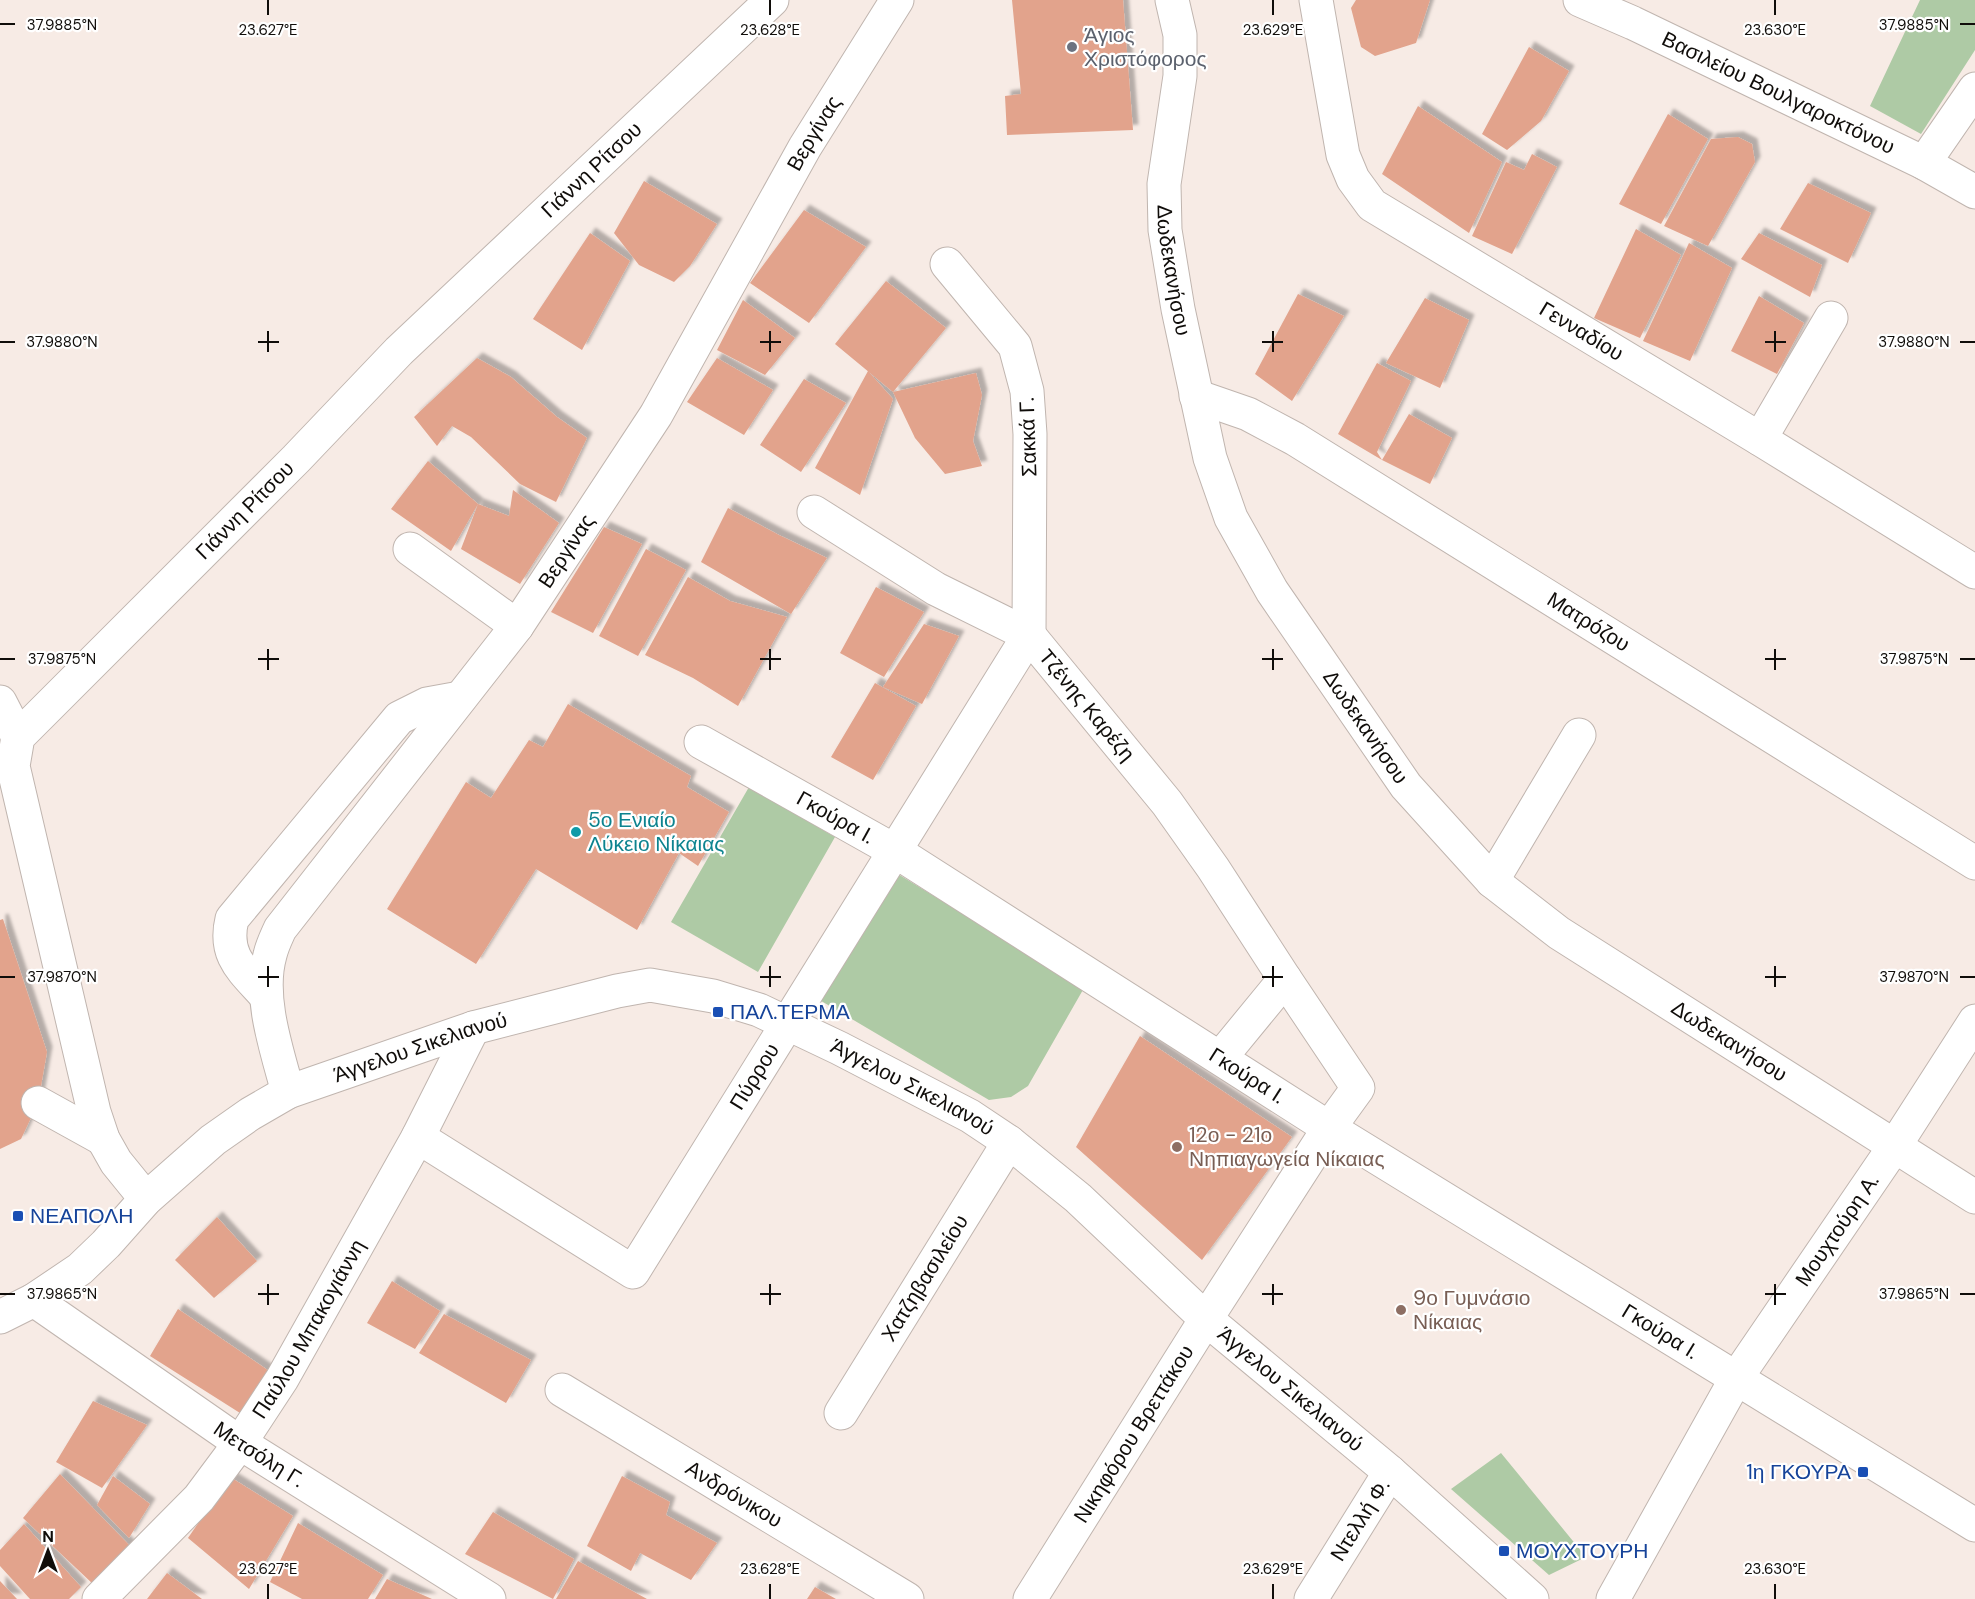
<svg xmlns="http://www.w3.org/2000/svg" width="1975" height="1599" font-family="'DM Sans',sans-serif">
	<defs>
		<filter id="shadow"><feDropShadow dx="5.5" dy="-5.5" stdDeviation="1.5" flood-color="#0004"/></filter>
	</defs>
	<rect width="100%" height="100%" fill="#f7ebe5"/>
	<path fill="#aecaa5" d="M1920,0H1975V50L1921,134L1870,106Z
		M749,787L835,837L758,972L671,922Z
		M893,871L1084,988L1028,1086L1011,1097L989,1100L806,992Z
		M1501,1453L1586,1557L1549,1575L1451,1489Z"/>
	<path fill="#e2a38c" filter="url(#shadow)" d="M1012,0H1123L1133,130L1007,135L1005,96L1021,94Z
		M1356,0H1430L1416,43L1375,56L1361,47L1351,8Z
		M1529,47L1569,71L1541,121L1507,150L1482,134Z
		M1418,106L1502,162L1469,233L1382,174Z
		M1668,114L1708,139L1661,224L1619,204Z
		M1738,137L1752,144L1755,162L1708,246L1664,226L1711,139Z
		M1532,154L1557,167L1512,254L1472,236L1506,162L1524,170Z
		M644,181L717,224L690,266L674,282L639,265L614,233Z
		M1808,183L1871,213L1848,263L1780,229Z
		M804,210L866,247L809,323L750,283Z
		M1636,229L1681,255L1640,338L1594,318Z
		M590,233L630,261L582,350L533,319Z
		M1759,233L1822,265L1810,297L1741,259Z
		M1689,243L1732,268L1690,361L1643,341Z
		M886,281L946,328L893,392L835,344Z
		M1298,294L1344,316L1292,401L1255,374Z
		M1759,296L1804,323L1777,374L1731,351Z
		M1425,298L1469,320L1440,388L1386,363Z
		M743,300L795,338L765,375L717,350Z
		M477,358L511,377L557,417L587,438L556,502L520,484L471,437L452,426L437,446L414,417Z
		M717,358L773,390L744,435L687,402Z
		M1377,363L1411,381L1377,452L1382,460L1409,414L1452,438L1430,484L1382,460L1338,434Z
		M868,371L893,399L860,495L815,468Z
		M976,373L982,395L973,441L982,466L945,474L915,438L893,392Z
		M804,379L846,403L801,472L760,445Z
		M428,461L478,504L451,551L391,509Z
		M513,490L559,523L520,584L461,549L478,504L509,516Z
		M728,508L779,535L827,558L791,614L701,562Z
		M604,527L642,544L593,633L551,612Z
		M646,549L686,570L638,656L599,636Z
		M688,577L730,601L787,617L738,706L693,678L645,655Z
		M876,587L924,612L884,677L840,653Z
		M924,624L959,636L922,704L883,687Z
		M875,683L916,706L873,780L831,757Z
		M568,704L691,776L687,787L729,812L698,866L679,853L637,930L536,869L476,964L387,909L466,782L491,798L529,740L543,747Z
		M3,919L47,1052L38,1103L21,1139L0,1149V920Z
		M1140,1036L1292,1137L1202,1260L1076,1147Z
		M217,1217L257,1261L214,1298L175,1260Z
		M392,1281L440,1311L415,1349L367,1323Z
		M178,1309L269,1371L240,1413L150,1356Z
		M444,1314L531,1360L506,1403L419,1353Z
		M93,1401L147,1425L102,1488L56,1462Z
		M60,1474L132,1548L94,1585L23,1518Z
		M113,1476L150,1504L129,1538L97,1505Z
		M622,1476L670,1502L666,1515L717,1543L691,1580L640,1553L631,1571L587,1546Z
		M230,1477L293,1516L249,1589L188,1538Z
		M493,1512L574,1559L553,1599L465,1554Z
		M298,1523L383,1575L368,1599H302L270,1582Z
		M24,1524L81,1587L69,1599H30L0,1566V1550Z
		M578,1561L647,1599H556Z
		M167,1573L202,1599H147Z
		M387,1579L432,1599H375Z
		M0,1581L17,1599H0Z
		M815,1587L836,1599H807Z"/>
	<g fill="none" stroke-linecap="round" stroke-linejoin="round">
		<defs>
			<g id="minor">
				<path id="s1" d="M1172,0L1180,35V76L1164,184L1165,230L1178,309L1210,458L1231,518L1272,591L1406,786L1492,881L1559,933L1975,1197"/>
				<path id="s2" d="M1316,0L1343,155L1353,179L1372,205L1760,439L1975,572"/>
				<path id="s3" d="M1580,0L1633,23L1924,163L1975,192"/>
				<path d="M1924,163L1975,89"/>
				<path id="s4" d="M1196,396L1248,414L1295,439L1975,863"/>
				<path d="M1760,439L1831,318"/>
				<path id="s5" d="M814,512L936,589L1029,635L1167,803L1213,868L1285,979L1221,1057"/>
				<path d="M410,549L517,626"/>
				<path d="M0,702L18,737"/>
				<path id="s6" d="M701,742L895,851L1329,1128L1975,1525"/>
				<path d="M1492,881L1579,735"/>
				<path d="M266,996C243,970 223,956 232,919L399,718L427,704L460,698"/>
				<path id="s7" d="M288,1092C277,1051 258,997 270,955C272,946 276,938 280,929L517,626L656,415L805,147L897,0"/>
				<path d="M38,1103L103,1139"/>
				<path id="s8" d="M418,1137L633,1272L1029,635L1030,434L1027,391L1015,346L947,264"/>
				<path id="s9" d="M146,1199L116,1162L103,1139L94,1112L13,766L18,737L296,459L399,351L772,0"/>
				<path id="s10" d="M34,1300L240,1443L489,1599"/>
				<path id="s11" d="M0,1317L34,1300L80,1269L106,1244L146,1199L213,1140L250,1114L288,1092L473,1028L617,991L650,985L713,996L759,1010L839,1048L970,1116L1009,1142L1078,1198L1206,1319L1390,1472L1532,1599"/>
				<path id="s12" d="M562,1390L907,1599"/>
				<path id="s13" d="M841,1413L1009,1142"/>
				<path id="s14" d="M99,1599L199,1498L240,1443L282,1379L418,1137L473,1028"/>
				<path id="s15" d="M1030,1599L1206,1319L1329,1128L1358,1088L1285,979"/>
				<path id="s16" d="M1311,1599L1390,1472"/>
				<path id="s17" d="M1613,1599L1737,1377L1894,1147L1975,1021"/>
			</g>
		</defs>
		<use href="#minor" stroke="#c0b5af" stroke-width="35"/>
		<use href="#minor" stroke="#fff" stroke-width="33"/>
	</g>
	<path fill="none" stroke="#100d0a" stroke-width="2" d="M268,0V15M770,0V15M1273,0V15M1775,0V15M0,24H15M1960,24H1975M268,331V352M770,331V352M1273,331V352M1775,331V352M0,342H15M258,342H279M760,342H781M1262,342H1283M1765,342H1786M1960,342H1975M268,649V670M770,649V670M1273,649V670M1775,649V670M0,659H15M258,659H279M760,659H781M1262,659H1283M1765,659H1786M1960,659H1975M268,966V987M770,966V987M1273,966V987M1775,966V987M0,977H15M258,977H279M760,977H781M1262,977H1283M1765,977H1786M1960,977H1975M268,1284V1305M770,1284V1305M1273,1284V1305M1775,1284V1305M0,1294H15M258,1294H279M760,1294H781M1262,1294H1283M1765,1294H1786M1960,1294H1975M268,1584V1599M770,1584V1599M1273,1584V1599M1775,1584V1599"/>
	<circle fill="#6b7280" stroke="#fff" stroke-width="2" cx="1072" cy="47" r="6"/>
	<circle fill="#0f9aa8" stroke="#fff" stroke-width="2" cx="576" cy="832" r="6"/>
	<g fill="#1a4fb4" stroke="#fff" stroke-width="2">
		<rect x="712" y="1006" width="12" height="12" rx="3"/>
		<rect x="12" y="1210" width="12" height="12" rx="3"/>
		<rect x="1857" y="1466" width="12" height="12" rx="3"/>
		<rect x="1498" y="1545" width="12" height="12" rx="3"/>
	</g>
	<g fill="#8d6e63" stroke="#fff" stroke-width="2">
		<circle cx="1177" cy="1147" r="6"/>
		<circle cx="1401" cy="1310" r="6"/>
	</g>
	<g text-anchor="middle" stroke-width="4.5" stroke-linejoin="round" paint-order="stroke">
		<g font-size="21" fill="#5b616d" stroke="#fff" text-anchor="start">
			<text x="1084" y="42">Άγιος<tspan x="1084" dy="24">Χριστόφορος</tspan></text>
		</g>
		<g font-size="21" fill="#100d0a" stroke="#fff">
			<text dy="7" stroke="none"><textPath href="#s3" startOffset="219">Βασιλείου Βουλγαροκτόνου</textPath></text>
			<text dy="7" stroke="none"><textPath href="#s7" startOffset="1128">Βεργίνας</textPath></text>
			<text dy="7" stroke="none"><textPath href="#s9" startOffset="1294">Γιάννη Ρίτσου</textPath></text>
			<text dy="7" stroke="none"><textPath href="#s1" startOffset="273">Δωδεκανήσου</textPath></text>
			<text dy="7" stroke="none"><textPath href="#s2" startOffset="460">Γενναδίου</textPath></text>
			<text transform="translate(1028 437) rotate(-92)" y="7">Σακκά Γ.</text>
			<text dy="7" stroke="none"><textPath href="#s9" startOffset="808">Γιάννη Ρίτσου</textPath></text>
			<text dy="7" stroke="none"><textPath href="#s7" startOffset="642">Βεργίνας</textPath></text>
			<text dy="7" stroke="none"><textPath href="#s4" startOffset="454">Ματρόζου</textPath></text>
			<text dy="7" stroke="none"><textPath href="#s5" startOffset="339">Τζένης Καρέζη</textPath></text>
			<text dy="7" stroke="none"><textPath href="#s1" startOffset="777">Δωδεκανήσου</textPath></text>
			<text dy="7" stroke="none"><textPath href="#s6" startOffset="154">Γκούρα Ι.</textPath></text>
			<text dy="7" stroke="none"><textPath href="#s1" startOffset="1263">Δωδεκανήσου</textPath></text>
			<text dy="7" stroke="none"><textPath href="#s11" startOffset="508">Άγγελου Σικελιανού</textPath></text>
			<text dy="7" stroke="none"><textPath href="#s6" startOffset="640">Γκούρα Ι.</textPath></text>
			<text dy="7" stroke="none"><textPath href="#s8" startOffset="484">Πύρρου</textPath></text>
			<text dy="7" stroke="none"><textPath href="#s11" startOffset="1030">Άγγελου Σικελιανού</textPath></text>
			<text dy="7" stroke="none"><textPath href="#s17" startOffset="432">Μουχτούρη Α.</textPath></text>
			<text dy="7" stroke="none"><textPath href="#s13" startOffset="159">Χατζηβασιλείου</textPath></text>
			<text dy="7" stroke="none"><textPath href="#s14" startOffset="344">Παύλου Μπακογιάννη</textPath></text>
			<text dy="7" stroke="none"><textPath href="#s6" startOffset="1126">Γκούρα Ι.</textPath></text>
			<text dy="7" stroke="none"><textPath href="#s11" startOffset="1516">Άγγελου Σικελιανού</textPath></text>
			<text dy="7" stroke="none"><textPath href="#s15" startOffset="195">Νικηφόρου Βρεττάκου</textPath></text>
			<text dy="7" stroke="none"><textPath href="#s10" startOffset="273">Μετσόλη Γ.</textPath></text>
			<text dy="7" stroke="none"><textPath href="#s12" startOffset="201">Ανδρόνικου</textPath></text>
			<text dy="7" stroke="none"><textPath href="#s16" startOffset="93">Ντελλή Φ.</textPath></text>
		</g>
		<g font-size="21" fill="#0d838f" stroke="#fff" text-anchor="start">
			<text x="588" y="827">5ο Ενιαίο<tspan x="588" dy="24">Λύκειο Νίκαιας</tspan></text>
		</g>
		<g font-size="21" fill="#164399" stroke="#fff" text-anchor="start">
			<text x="730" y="1019">ΠΑΛ.ΤΕΡΜΑ</text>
			<text x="30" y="1223">ΝΕΑΠΟΛΗ</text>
			<text x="1851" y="1479" text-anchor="end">1η ΓΚΟΥΡΑ</text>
			<text x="1516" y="1558">ΜΟΥΧΤΟΥΡΗ</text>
		</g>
		<g font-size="21" fill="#785e54" stroke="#fff" text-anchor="start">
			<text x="1189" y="1142">12ο - 21ο<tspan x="1189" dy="24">Νηπιαγωγεία Νίκαιας</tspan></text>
			<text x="1413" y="1305">9ο Γυμνάσιο<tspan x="1413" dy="24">Νίκαιας</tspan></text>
		</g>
	</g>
	<g font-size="15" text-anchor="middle" fill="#100d0a" stroke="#fff" stroke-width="4.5" stroke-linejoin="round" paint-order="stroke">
		<text x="62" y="30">37.9885°N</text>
		<text x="1914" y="30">37.9885°N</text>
		<text x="268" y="35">23.627°E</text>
		<text x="770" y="35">23.628°E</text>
		<text x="1273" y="35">23.629°E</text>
		<text x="1775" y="35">23.630°E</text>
		<text x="62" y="347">37.9880°N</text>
		<text x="1914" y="347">37.9880°N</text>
		<text x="62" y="664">37.9875°N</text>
		<text x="1914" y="664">37.9875°N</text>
		<text x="62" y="982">37.9870°N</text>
		<text x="1914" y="982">37.9870°N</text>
		<text x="62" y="1299">37.9865°N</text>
		<text x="1914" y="1299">37.9865°N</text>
		<text x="268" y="1574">23.627°E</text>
		<text x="770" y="1574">23.628°E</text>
		<text x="1273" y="1574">23.629°E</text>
		<text x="1775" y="1574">23.630°E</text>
	</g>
	<g transform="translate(48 1551)" stroke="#ffffff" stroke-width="4.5" paint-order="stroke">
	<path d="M0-4.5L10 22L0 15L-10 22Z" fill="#100d0a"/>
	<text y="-9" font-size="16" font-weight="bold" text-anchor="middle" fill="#100d0a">N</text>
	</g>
</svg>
